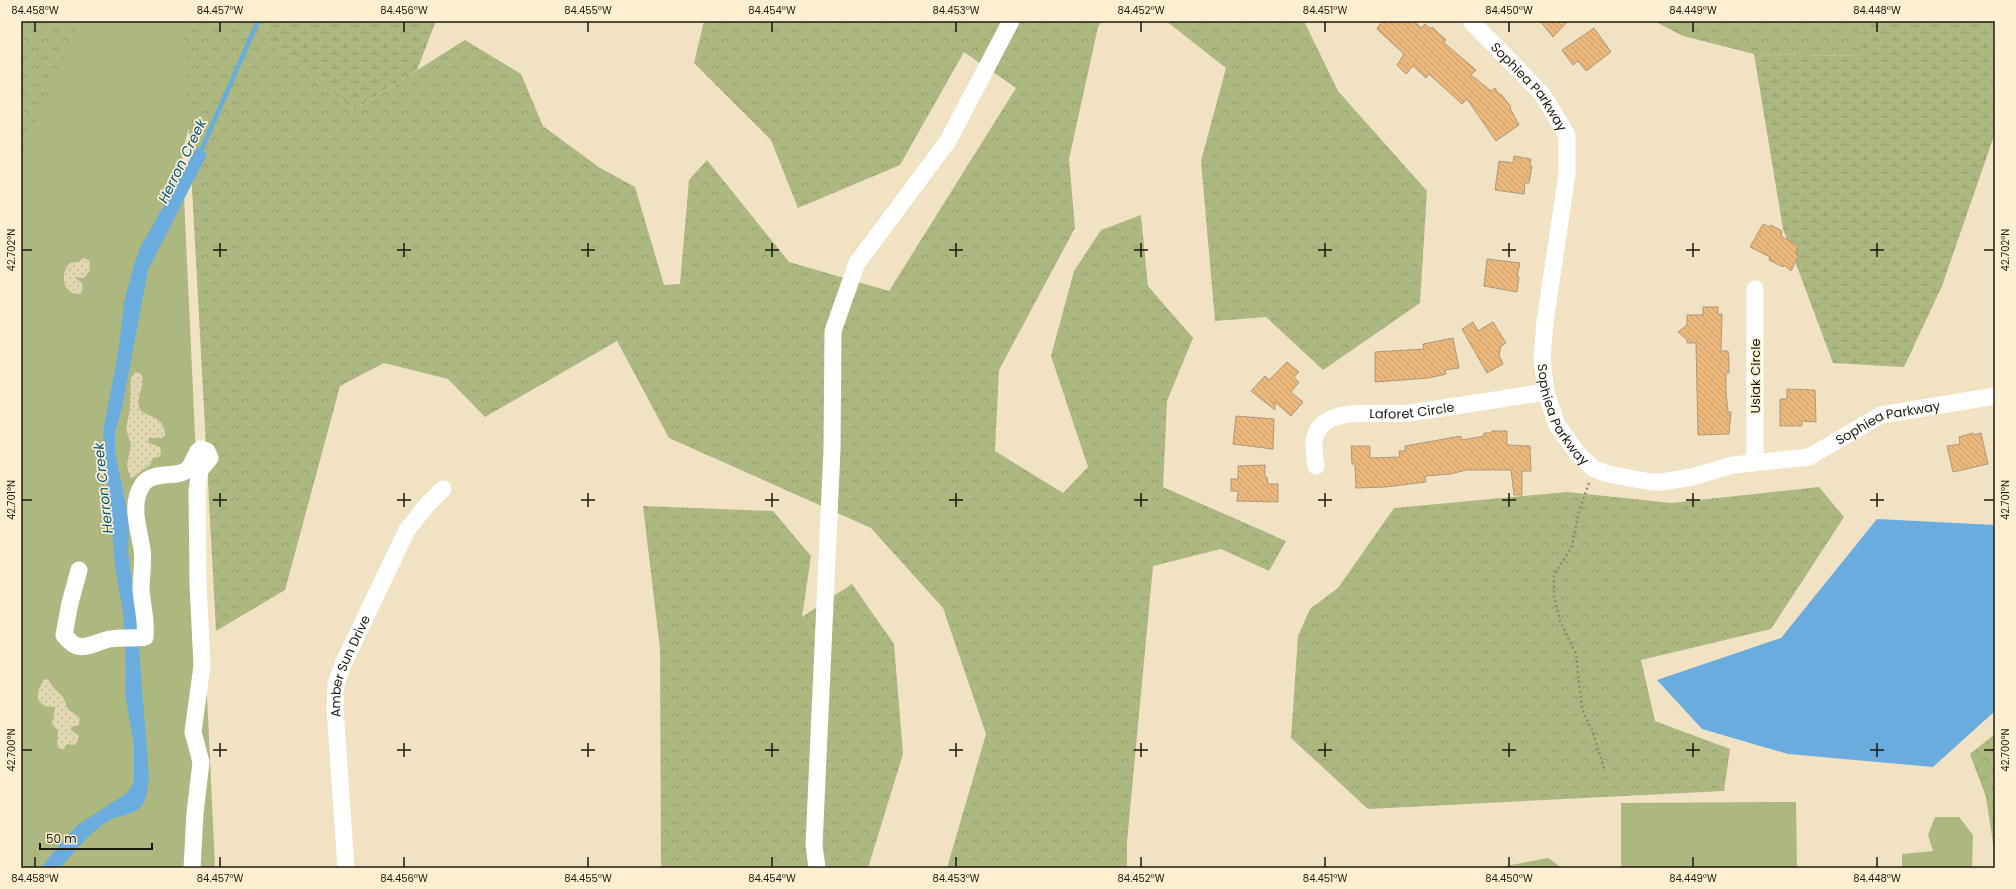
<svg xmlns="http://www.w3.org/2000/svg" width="2016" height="889" font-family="Poppins,sans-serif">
	<defs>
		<pattern id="forest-crowns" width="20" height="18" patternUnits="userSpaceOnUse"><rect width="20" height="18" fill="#acb880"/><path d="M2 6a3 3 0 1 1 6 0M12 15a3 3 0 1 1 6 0" fill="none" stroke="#949d6d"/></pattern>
		<pattern id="wetland-marsh" width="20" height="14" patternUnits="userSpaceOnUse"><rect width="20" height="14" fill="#acb880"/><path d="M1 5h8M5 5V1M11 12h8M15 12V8" fill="none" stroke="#949d6d"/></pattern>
		<pattern id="sand-dots" width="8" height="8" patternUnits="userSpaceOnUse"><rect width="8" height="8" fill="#e0d6b2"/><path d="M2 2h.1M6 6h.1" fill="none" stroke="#c0b798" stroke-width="1.8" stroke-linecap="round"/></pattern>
		<pattern id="building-back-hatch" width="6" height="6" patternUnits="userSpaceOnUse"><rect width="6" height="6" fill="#ebb77a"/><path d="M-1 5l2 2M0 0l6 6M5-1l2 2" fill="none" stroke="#c99d68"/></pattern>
	</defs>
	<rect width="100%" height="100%" fill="#f0e2c3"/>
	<path fill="#acb880" d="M21,21H219L182,153L215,868H21Z
		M1796,802L1797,868H1621V803Z
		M1935,817H1959L1973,835L1972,868H1902V854L1933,851L1928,835Z
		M1548,858L1562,868H1495Z"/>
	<path fill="url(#forest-crowns)" d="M21,21H81L21,155Z
		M183,21H268L265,40L354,110L465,40L521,74L543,126L600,168L635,187L664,285L680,284L689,180L707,160L789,262L889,291L1016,88L964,52L900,165L798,208L771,140L694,63L704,21H1102L1098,27L1069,159L1075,228L999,370L995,451L1063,493L1088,467L1051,356L1074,271L1101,230L1141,215L1148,286L1193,338L1167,401L1163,487L1286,541L1269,571L1221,549L1153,566L1127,842V868H947L986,734L943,608L871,528L669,438L617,341L485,417L448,379L384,363L340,386L285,590L216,631Z
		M1166,21H1304L1338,91L1427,191L1420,303L1323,370L1266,317L1215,321L1201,161L1226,68Z
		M1654,21H1862L1861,56L1754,54L1683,36Z
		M1819,487L1844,517L1771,629L1641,660L1655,721L1730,749L1724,791L1368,809L1291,738L1298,636L1310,609L1338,588L1394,508L1567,492L1671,503Z
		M643,506L773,511L811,556L802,617L852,584L894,644L903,754L868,868H661L660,649Z
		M1995,734V856L1986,797L1970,754Z"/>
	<path fill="url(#wetland-marsh)" d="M268,21H436L417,70L354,110L265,40Z
		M1862,21H1993L1995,133L1942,286L1904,367L1833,363L1783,229L1754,54L1860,56Z"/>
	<path fill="url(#sand-dots)" d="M84,258L90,261V270L84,278L74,277L82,283L83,290L80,294C63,295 59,273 70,263L78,262Z
		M135,372L141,374C146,384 136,396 139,407C143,419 165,413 165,435L162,438H149L148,441L149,443L160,447L161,454L159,457L153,458L150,465L132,478L130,477L127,465L131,444L126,429L130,408L131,378Z
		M45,679L49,680L53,687L63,697L68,709L80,718L79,725L71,727V730L79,736L77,743L73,745L67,744L63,750L57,747L58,731L52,724L55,707C42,708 33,700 40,687C43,683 41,681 45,679Z"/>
	<path fill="#6aacdd" d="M197,147L207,154L148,270L122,408L115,432V452L129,521L128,552L137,623L149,777C148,786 147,796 143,804C136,815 120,815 110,820C90,831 75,852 60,868H41L65,838L79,824L127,793L134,782V746L125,693L126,671L123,613L115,566L107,471L102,451L104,426L118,354L124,302L134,265L141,246Z
		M1877,519L1995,525V711L1933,767L1788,754L1702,729L1657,680L1781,638Z"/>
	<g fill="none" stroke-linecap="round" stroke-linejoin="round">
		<path stroke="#6aacdd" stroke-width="4.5" d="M199,155L258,21"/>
	</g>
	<path fill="url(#building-back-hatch)" stroke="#ae987f" d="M1382,21H1414L1421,28L1425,24L1431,29L1432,27L1446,40L1443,42L1476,70L1471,75L1491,91L1495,88L1500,95L1501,94L1511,107L1510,108L1519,125L1496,141L1467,99L1462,104L1429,74L1426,78L1413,66L1406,74L1397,65L1404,54L1377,29Z
		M1540,21H1568L1553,37Z
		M1594,28L1611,52L1586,71L1578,61L1573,65L1562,50Z
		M1514,156L1531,159L1530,166H1532L1529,183H1525L1524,194L1495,190L1499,161L1513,163Z
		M1763,224L1770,227L1771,225L1782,231L1781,236L1799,246L1795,253L1799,255L1791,271L1784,265L1783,267L1769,260L1770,257L1750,247Z
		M1487,259L1520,263L1517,276L1519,277L1517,292L1484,286Z
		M1703,307H1718V314H1722L1721,351H1728L1729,359V373H1726V392L1728,412H1731L1729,434L1698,435L1696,343H1687V340L1678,332L1687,325V315H1703Z
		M1473,322L1478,331L1493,322L1506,343L1501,346L1499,355L1503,364L1487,373L1462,329Z
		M1453,338L1459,368L1445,370L1446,374L1429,378L1375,382V352L1424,349L1423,344Z
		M1287,362L1299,372L1294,377L1299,382L1291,392L1303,402L1291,416L1275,402V410L1251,391L1265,376L1269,380Z
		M1787,389L1815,390L1816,422L1802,421V426H1780V399H1787Z
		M1236,416L1274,419L1273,449L1233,444Z
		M1492,431H1507V445L1530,446L1531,471H1522V495H1514L1511,470H1466L1450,474L1425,476L1426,482L1385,487L1356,488L1355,464H1352L1351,446H1370V458L1400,457L1399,451H1405V446L1461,436L1462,440L1484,436V433H1491Z
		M1973,433L1974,435L1981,433L1988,464L1953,472L1947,446L1960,444L1959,437Z
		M1265,465V477H1267L1268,484H1278V502L1237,501L1238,491H1231V479H1238V466Z"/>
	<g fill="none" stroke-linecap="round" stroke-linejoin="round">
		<path stroke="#938973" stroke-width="2.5" stroke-dasharray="2 3" stroke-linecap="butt" d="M1589,483L1579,511L1572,546L1554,575V597L1560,621L1576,654L1582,709L1592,730L1605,772"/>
		<g stroke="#fff" stroke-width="17">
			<path id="s1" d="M1471,21L1542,94L1567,135V174L1545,322L1542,359L1546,392L1557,425L1577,453L1594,469L1608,474L1651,482H1662L1692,477L1733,465L1809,457L1881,415L1995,396"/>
			<path d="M1755,463V289"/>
			<path id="s2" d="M1316,466C1314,451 1310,434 1324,423C1346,407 1382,416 1408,413C1454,407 1500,399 1546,392"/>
			<path d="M79,570L70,603L64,635C80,656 90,643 110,639C121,637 133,639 145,637C147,621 142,606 141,589C141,576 144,562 142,549C139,529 129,504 143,484C153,470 178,479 188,469C192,465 195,457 198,451L201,449L207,451L210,458L200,470L197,491L198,583L202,666L193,732L201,762L195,813L192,868"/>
			<path id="s3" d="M346,868L335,708L336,684L344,662L407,530L426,506L443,489"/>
			<path d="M817,868L814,845L832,449L833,331L857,263L948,141L1011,21"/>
		</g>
	</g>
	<path fill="none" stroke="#1d180d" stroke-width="1.5" d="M35,22V32M220,22V32M404,22V32M588,22V32M772,22V32M956,22V32M1141,22V32M1325,22V32M1509,22V32M1693,22V32M1877,22V32M220,243V257M404,243V257M588,243V257M772,243V257M956,243V257M1141,243V257M1325,243V257M1509,243V257M1693,243V257M1877,243V257M22,250H32M213,250H227M397,250H411M581,250H595M765,250H779M949,250H963M1134,250H1148M1318,250H1332M1502,250H1516M1686,250H1700M1870,250H1884M1984,250H1994M220,493V507M404,493V507M588,493V507M772,493V507M956,493V507M1141,493V507M1325,493V507M1509,493V507M1693,493V507M1877,493V507M22,500H32M213,500H227M397,500H411M581,500H595M765,500H779M949,500H963M1134,500H1148M1318,500H1332M1502,500H1516M1686,500H1700M1870,500H1884M1984,500H1994M220,743V757M404,743V757M588,743V757M772,743V757M956,743V757M1141,743V757M1325,743V757M1509,743V757M1693,743V757M1877,743V757M22,750H32M213,750H227M397,750H411M581,750H595M765,750H779M949,750H963M1134,750H1148M1318,750H1332M1502,750H1516M1686,750H1700M1870,750H1884M1984,750H1994M35,857V867M220,857V867M404,857V867M588,857V867M772,857V867M956,857V867M1141,857V867M1325,857V867M1509,857V867M1693,857V867M1877,857V867"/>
	<g text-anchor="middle" stroke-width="3.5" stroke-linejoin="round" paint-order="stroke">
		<g font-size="13" fill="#1d180d" stroke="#fdefcf">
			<text dy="5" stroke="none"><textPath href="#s1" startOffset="88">Sophiea Parkway</textPath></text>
			<text transform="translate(1755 376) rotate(-90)" y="5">Usiak Circle</text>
			<text dy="5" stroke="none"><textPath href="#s2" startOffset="136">Laforet Circle</textPath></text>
			<text dy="5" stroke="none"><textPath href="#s1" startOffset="436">Sophiea Parkway</textPath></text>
			<text dy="5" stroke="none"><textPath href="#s1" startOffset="808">Sophiea Parkway</textPath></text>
			<text dy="5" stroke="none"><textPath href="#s3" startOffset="205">Amber Sun Drive</textPath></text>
		</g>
		<g font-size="14" font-style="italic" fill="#035886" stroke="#fdefcf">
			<text transform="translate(182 161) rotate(-64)" y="5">Herron Creek</text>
			<text transform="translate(103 488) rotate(-96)" y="5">Herron Creek</text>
		</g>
	</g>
	<rect width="2016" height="889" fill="none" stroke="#fdefcf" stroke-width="44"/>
	<path d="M40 843v6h112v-6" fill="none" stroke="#1d180d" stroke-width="2"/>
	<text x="46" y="843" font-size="12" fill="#1d180d" stroke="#fdefcf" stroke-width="3" paint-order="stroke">50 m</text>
	<rect x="22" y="22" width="1972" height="845" fill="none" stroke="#1d180d" stroke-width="1.5"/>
	<g font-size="10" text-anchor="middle" fill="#1d180d">
		<text x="35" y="14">84.458°W</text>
		<text x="220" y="14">84.457°W</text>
		<text x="404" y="14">84.456°W</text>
		<text x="588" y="14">84.455°W</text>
		<text x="772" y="14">84.454°W</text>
		<text x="956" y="14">84.453°W</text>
		<text x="1141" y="14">84.452°W</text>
		<text x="1325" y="14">84.451°W</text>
		<text x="1509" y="14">84.450°W</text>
		<text x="1693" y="14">84.449°W</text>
		<text x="1877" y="14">84.448°W</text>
		<text transform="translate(11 250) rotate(-90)" y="4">42.702°N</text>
		<text transform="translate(2005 250) rotate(-90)" y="4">42.702°N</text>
		<text transform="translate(11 500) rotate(-90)" y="4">42.701°N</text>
		<text transform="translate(2005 500) rotate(-90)" y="4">42.701°N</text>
		<text transform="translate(11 750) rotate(-90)" y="4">42.700°N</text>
		<text transform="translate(2005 750) rotate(-90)" y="4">42.700°N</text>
		<text x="35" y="882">84.458°W</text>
		<text x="220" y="882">84.457°W</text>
		<text x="404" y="882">84.456°W</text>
		<text x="588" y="882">84.455°W</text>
		<text x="772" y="882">84.454°W</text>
		<text x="956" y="882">84.453°W</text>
		<text x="1141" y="882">84.452°W</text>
		<text x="1325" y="882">84.451°W</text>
		<text x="1509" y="882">84.450°W</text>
		<text x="1693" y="882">84.449°W</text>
		<text x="1877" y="882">84.448°W</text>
	</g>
</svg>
